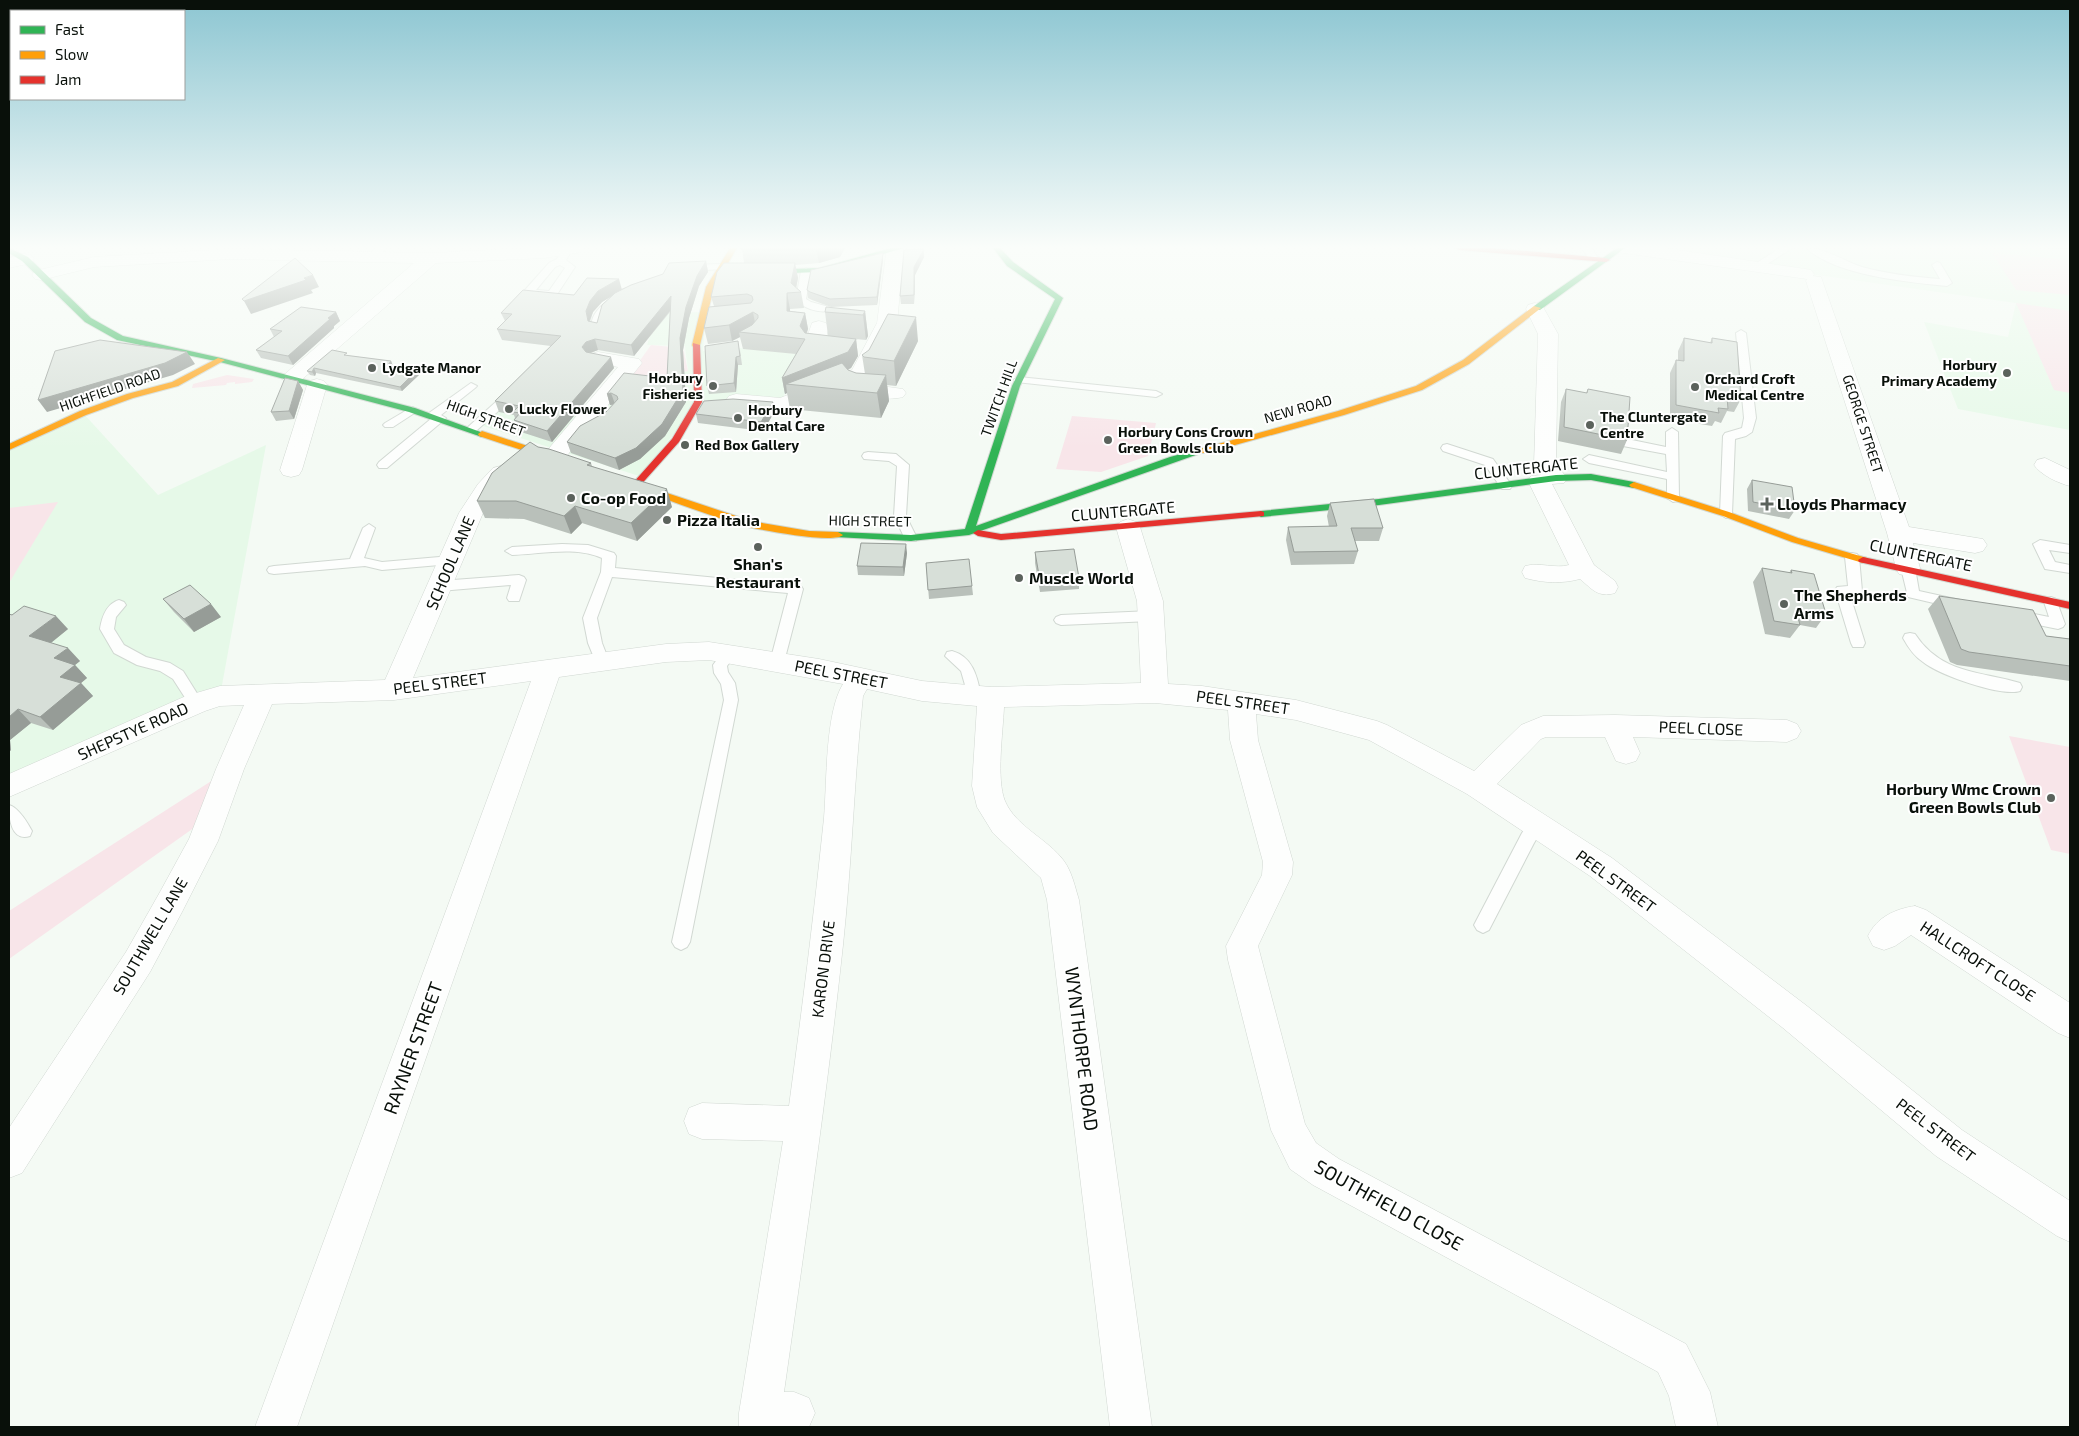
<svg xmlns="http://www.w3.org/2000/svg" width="2079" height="1436" font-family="'Exo 2',sans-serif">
	<rect width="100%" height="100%" fill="#f4faf4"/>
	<path fill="#e6f9e8" d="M1624,248H2070V430L1958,409L1924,322L2008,337L2016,303Z
		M706,312L703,351L740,348L806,355L784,395V400H702L639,476L480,425L513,395L603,409L620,388L669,374L688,371L685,346L647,345L657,313Z
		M83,413L158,495L266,445L220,696L196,703L9,786V447Z"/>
	<path fill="#f8e5e9" d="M1992,253L2070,260V295L2016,290Z
		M2016,303L2070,311V393L2054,390Z
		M651,345L683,348L688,371L669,374L662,387L624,383Z
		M227,375L254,379L252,382L235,384V382L227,383L226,385L192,388L193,384Z
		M1072,416L1156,423L1148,456L1101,472L1056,469Z
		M58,502L9,583V508Z
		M2009,736L2070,747V854L2051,850Z
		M230,769L212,815L9,959V911Z"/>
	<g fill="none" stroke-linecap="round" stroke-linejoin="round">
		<defs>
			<path id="lane" d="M376,248H387L374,259H368V255Z
				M563,248L572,250L566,260L575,267L556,296L525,294V290L549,263L557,259ZM560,265L565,268L549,291L536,290L555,267Z
				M1582,248H1592L1597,257L1595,259H1589Z
				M1780,248H1792L1761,268H1755V264Z
				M1806,248C1826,248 1843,261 1862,267C1887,274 1914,277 1940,279L1932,265L1937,262L1940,263L1952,283L1947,286C1908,282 1837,276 1806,248Z
				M722,264L725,265V269L687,271L682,268L687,265Z
				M806,268L811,271L806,299L811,302L829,307L830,309L829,311C817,313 802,308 796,299L801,271Z
				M616,298L621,301L605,313L602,330L601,332H593C587,317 602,302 616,298Z
				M1741,330L1746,333L1756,418L1752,432L1746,436L1735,439L1732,514L1726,518L1720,514L1723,436L1725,433L1742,428L1744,418L1736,333Z
				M1019,377L1156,391L1162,394L1156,397L1015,382L1013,380Z
				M471,383L477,386L475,388L441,415L446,418L444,420L387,468H379L377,465L379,462L432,418L427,415L429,413Z
				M512,390L518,393L516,395L476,431H468L466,429L468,427L508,391Z
				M412,407L418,410L416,412L393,427H385L383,425L385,423Z
				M1672,428L1678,432L1679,498L1677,501L1673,502L1667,498V479L1589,463L1583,459L1589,455L1667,472L1666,454L1623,446L1621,443L1627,439L1666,447V432Z
				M1447,444L1493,459L1512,486L1510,489H1502L1485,465L1443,451L1441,448L1443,445Z
				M868,452L896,454L909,465L906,516L917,538L916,541H906L894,516L897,466L889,461L864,459L862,456L864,453Z
				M369,524L375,528L364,558L382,562L451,556L456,557L458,560L456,563L451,564L382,570L365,566L274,574L269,573L267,570L269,567L274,566L350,559L363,528Z
				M2040,540L2070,545V553L2049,550L2055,562L2070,565V573L2045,569L2033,544Z
				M562,544L588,545L614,553L616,556L615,568L801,586L803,589L784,662L782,666L777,667L772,666L770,662L788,593L612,577L597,618L602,643L609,661L607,665L602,666L597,665L588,643L583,618L601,572L602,558C575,546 541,554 512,555L505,551L512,547Z
				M1852,553L1857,554L1859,557L1862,591L1860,594L1850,595L1865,643L1863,647H1853L1851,643L1835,590L1837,587L1848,586L1845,557L1847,554Z
				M1908,564L1913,565L1915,568L1919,591L1960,600L1962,603L1960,606L1955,608L1908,597L1901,568L1903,565Z
				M519,575L524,577L526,580L519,601H509L507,598L511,585L440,591L435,589L433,586L435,583L440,581Z
				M2051,597L2056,599L2065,624L2063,627L2058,629L2019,621L2014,619L2012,616L2014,613L2019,611L2049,617L2044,602L2046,599Z
				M119,600L124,602L126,605L116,617L114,629L124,645L146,657L170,663L183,671L203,703L201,707L196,709L191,707L173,679L160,671L137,665L114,653L100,629C102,617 106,604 119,600Z
				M1151,611L1156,613L1158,616L1156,619L1151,621L1061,625L1056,623L1054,620L1056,617L1061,615Z
				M1910,633L1915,634C1941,674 1980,671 2020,683L2022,687L2020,691C2001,697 1939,675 1923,662C1914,656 1908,647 1903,638L1905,634Z
				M729,649L734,650L736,654L727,666L728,672L735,683L738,700L690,942L687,947L681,950L675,947L672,942L724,700L721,684L714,673L713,665L724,650Z
				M952,651C973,657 977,676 981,695L979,699L974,700L969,699L961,671L945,656L947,652Z
				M9,805C19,808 27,822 32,831L30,836C11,842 9,818 9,805Z
				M1537,818L1543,820L1545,825L1534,843L1489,930L1483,933L1477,930L1474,925L1522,833L1531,820Z"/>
			<path id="street" d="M527,248H585L582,252L544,258L436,263L299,382L292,384L285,382L282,378L285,374L414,263L231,259L94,267L41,280L35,279L32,275L35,271L94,257L231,249L431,253Z
				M887,248L904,250L897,323L870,374L863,380L866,384L903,389L906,393L903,397C893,400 865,399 855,395C851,393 849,390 846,386L782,410L729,404L726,400L729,396L736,394L780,398L852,370L877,323Z
				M1615,248H1664L1805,269L1811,270L1814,274L1813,276L1821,277L1909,527L1983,539L1987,545L1983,551L1975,553L1913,543L1920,568L1917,574L1908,576L1899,574L1896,568L1887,533L1806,281L1807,279L1624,253L1618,252Z
				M25,254L31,255L34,259L31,263L9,268V258Z
				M1535,303L1542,305L1558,334L1556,464L1567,478L1564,483L1552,484L1594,565L1615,581L1618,587L1615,593C1598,598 1592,589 1580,579C1561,584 1544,583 1525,578L1522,572L1525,566C1540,562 1555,569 1569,565L1528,481L1531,476L1541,475L1534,465L1538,334L1526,309L1528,305Z
				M819,321L826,323L829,327L826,338L848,342L851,346L848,350L841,352L808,347L805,343L812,323Z
				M598,352L639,359L642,363L561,463L553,465L545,463L542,458L545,453L618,367L591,362L588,358L591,354Z
				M317,379L324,381L327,385L302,470L299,475L291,477L283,475L280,470L307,385L310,381Z
				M2045,458L2070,470V486C2058,483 2041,475 2034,465L2037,460Z
				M501,466L509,468L512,473L495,493L483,513L413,678L666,644L709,642L819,659L922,681L991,687L1141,683L1137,601L1116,527L1120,522L1128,519L1136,522L1140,527L1163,601L1168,684L1202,686L1296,700L1377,721L1387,725L1474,771L1521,725L1543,716L1615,715L1787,720L1797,724L1801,731L1797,738L1787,742L1633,737L1640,753L1636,761L1626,764L1616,761L1605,737H1546L1541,739L1497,784L1612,858L1807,1006L1962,1130L2070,1201V1242L2057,1236L1936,1156L1783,1028L1590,876L1467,794L1369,740L1296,720L1256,714L1258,740L1293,862L1292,875L1258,946L1305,1124L1316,1143L1339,1159L1686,1344L1710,1392L1718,1427H1676L1669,1396L1658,1372L1313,1185L1290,1169L1271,1130L1228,960L1226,946L1262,875L1263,862L1230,740L1228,710L1155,703L1004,707C1003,732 996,779 1005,801C1016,827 1048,839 1064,861C1072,872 1075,887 1079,900L1152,1427H1110L1047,900L1041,878L993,833L977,807L972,786L977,706L922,701L867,689L863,696C854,779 852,862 843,945C827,1095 805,1243 784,1392H794L809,1398L815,1413L809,1427H739V1413L783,1141L702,1139L689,1134L684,1121L689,1108L702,1103L789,1106C802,1010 814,915 824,818C827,782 825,713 843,684L709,660L666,662L559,677L297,1427H255L531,681L394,700L272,704L244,769L218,841L182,912L150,972L22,1173L9,1178V1128L126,952L160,892L189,839L216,769L244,705L220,706L205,711L9,797V774L186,696L220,686L385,680L459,513L478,484L493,468Z
				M1915,906L1926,910L2070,1003V1038L2058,1033L1911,935L1895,946L1884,950L1873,946L1868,936C1877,917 1895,909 1915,906Z"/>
			<path id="fast" d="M9,248L28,257L91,318L123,336L221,358L415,408L486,434L482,437L479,436L409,412L220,362L117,340L85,322L22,261L9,253Z
				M891,248H904L820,272L759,274L755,272L759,270L820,268Z
				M993,248H1000L1013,262L1063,298L1020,386L976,526L1170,457L1203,448L1207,451L969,535L911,541L835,537L833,535L835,533L838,532L911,535L965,529L1012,386L1055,299L1007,266Z
				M1617,248H1625L1540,310H1534V306Z
				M1591,474L1634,482L1639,485L1634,488L1591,480L1556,481L1379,505L1261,517L1256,514L1261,511L1379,499L1556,475Z"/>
			<path id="slow" d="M730,248H737L714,287L700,345L693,347L692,345L706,287Z
				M1534,306L1541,308L1469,364L1422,390L1344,415L1206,453H1200L1199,451L1200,449L1338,411L1416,386L1463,360Z
				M218,358L225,360L178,386L133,398L86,415L9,450V444L80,411L127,394L172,382Z
				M482,431L561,457L563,459L561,461H555L479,436L478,434Z
				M634,482L751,521L809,531L838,532L843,535C834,544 763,530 748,527C709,516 670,500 631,487V483Z
				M1634,482L1729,512L1798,538L1867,558L1868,560L1863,563L1792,542L1723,516L1631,487L1629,485Z"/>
			<path id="jam" d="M1456,248H1491L1606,258L1610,260L1606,262L1459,250Z
				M693,343L700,345L702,402L679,442L638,488H632V484L672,439L694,402Z
				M1261,511L1264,512V516L1001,540L978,536L973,533L978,530L1001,534Z
				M1863,557L2070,602V609L1859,562L1858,560Z"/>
		</defs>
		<use href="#lane" stroke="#d1d8d2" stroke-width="2"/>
		<use href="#street" stroke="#d1d8d2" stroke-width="1"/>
		<use href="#fast" stroke="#d1d8d2" stroke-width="2"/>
		<use href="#slow" stroke="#d1d8d2" stroke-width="2"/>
		<use href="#jam" stroke="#d1d8d2" stroke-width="2"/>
		<use href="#lane" fill="#fdfefd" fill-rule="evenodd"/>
		<use href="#street" fill="#fdfefd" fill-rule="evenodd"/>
		<use href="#fast" fill="#30b455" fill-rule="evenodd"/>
		<use href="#slow" fill="#ff9f0a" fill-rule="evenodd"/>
		<use href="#jam" fill="#e5322d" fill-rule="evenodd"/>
	</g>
	<path fill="#b9c0ba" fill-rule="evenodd" d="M742,248H845L840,257L819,263L795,265L798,278L796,288L801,292L804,308L790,309V311L805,313L808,329L807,333L828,336L825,312L865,311L868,336L866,340L845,338L856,339L858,356L851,368L848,370L856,373L865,374L862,355L918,341L896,386L887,385L889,401L881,418L790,409L787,393L785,394L782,378L796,354L743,349L740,337L732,341L708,344L704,328L714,306L711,297L744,263Z
		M2048,248H2070V249Z
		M924,249V257L915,275L914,304H901L900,296Z
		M883,260L877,305L831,307L812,300L808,298L807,290Z
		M706,261L708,272L699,286L689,318L683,350L686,402L665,436L640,459L619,470L571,453L567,442L606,412L613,405H610L607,394L667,378L670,312L634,356L598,350L590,353L614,368L552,442L518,431L514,420L515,418L514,415L499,412L495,401L551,346L502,340L497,329L505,321L501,313L574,295L621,289ZM610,297L597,323L590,322L593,312L602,302Z
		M336,312L340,321L334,326V328L293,365L261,358L256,350L274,337L270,329Z
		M1684,338L1710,343L1712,338L1741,399L1734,412L1727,411L1721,423L1715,421L1712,426L1670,419V373L1676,360H1678V351Z
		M740,350L742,365H738L736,392L709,394L707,386Z
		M349,356L391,361L393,366L418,369L420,374L402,391L316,373L315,376L310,375L307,371Z
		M298,381L303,390L294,419L276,421L271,412Z
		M1566,389L1586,393L1588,389L1628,427L1626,431L1627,440L1621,454L1558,441L1561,402Z
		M775,411L763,431L698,423L696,414Z
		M538,447L591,463L592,466L672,507L637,541L582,523L571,534L524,519L485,518L477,501Z
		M1752,480L1795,510L1789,519L1748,511L1747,489Z
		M1330,503L1383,528L1379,541H1355L1358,551L1354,564L1291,565L1286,540L1288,527H1329L1327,516Z
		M1035,552L1079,578V589L1040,592L1035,563Z
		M907,553L904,576L858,575L857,566Z
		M926,563L972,586L973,595L929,599Z
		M1762,568L1789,573L1791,570L1826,614L1816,628L1800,625L1790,638L1765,634L1753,582Z
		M1939,596L2046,636L2070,639V681L1957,665L1950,662L1928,609Z
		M163,599L221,617L194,632L174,612Z
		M9,614L68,629L51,643L80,661L75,665L87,678L81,683L93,696L53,730L31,723L10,740L11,750L9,752Z"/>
	<path fill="#969c97" d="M816,248H845L840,257L819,263Z
		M924,249V257L915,275L914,304V267Z
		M883,253V260L877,305V297Z
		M706,261L708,272L699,286L689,318L683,350L686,402L665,436L640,459L619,470L615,458L662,424L686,307L697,276Z
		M795,263L798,278L795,293L791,283Z
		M313,275L319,287L311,290L313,293L251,314L244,301Z
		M619,279L622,290L602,302L593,312L589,322L588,321L586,311L590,301L598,291Z
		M787,293L790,309V327L787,311Z
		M671,296L673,307L634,356L631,345Z
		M865,311L868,336L866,340L863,315Z
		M336,312L340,321L334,326V328L293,365L288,356L328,318Z
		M753,312L756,328L739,332L740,337L732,341L729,325Z
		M805,313L808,329L804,339L800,326Z
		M916,317L918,341L896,386L894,361Z
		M595,339L598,350L590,353L586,358L582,347L586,342Z
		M856,339L858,356L851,368L806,386L786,384L787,393L785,394L782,378Z
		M187,352L195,364L173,375L47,412L38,400Z
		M611,357L614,368L552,442L547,431Z
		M736,357L738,365L736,392L734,383Z
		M391,361L393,366L389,370L387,366Z
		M314,368L316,373L315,376L312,372Z
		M418,369L420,374L402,391L400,387Z
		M886,375L889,401L881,418L877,393Z
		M298,381L303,390L294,419L289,411Z
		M611,393L615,404L610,405L607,394Z
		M773,402L775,411L763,431L761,422Z
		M667,489L672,507L637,541L631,523Z
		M575,506L582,523L571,534L564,516Z
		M906,544L907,553L904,576L903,567Z
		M211,604L221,617L194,632L184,619Z
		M56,616L68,629L42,650L29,636Z
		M68,648L80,661L75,665L87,678L81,683L93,696L53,730L40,717L60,677L54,658Z
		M18,709L31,723L10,740L11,750L9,752V717Z"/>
	<path fill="#d7dfd8" stroke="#969c97" d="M742,248H810L786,250L741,249Z
		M924,249L914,267V295L900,296L904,250Z
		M883,253L877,297L830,299L810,292L807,290L811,270Z
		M295,258L313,275L304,278L306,280L244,301L242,299Z
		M706,261L697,276L686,307L680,338L683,390L662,424L636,448L615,458L567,442L580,426L606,412L618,399L617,396L611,393L607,394L624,373L667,378L671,296L631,345L595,339L586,342L582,347L586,352L611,357L547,431L514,420L520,413L513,412L519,406L495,401L561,336L497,329L512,314L501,313L523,290L574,295L587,278L619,279L598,291L590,301L586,311L588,321L597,323L602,305L615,293L631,285L663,274L669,263Z
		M724,263H795L791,283L801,292L787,293V311L805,313L800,326L805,333L856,339L848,352L782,378L805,339L739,332L752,325L758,318V315L753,312L729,325L704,328L709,307L751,303L753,300L752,296L747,294L711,297L717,272Z
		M301,307L336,312L328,318L330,319L288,356L256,350L282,331L270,329Z
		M826,307L865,311L863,315L825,312Z
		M888,314L916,317L894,361L864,357L862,355L869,350Z
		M1684,338L1712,343V338L1737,342L1741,399L1727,397L1728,409L1718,408L1719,413L1676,405V360L1684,361Z
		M100,340L187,352L165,363L38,400L55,351Z
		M738,341L740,356L736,357L734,383L707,386L705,346Z
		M332,350L347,353L344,355L391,361L387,366L418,369L400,387L314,368L312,372L307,371Z
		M842,363L848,370L856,373L886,375L877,393L786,384Z
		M285,378L298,381L289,411L271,412Z
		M1566,389L1587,393L1588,389L1630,397L1628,427L1625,429L1627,434V440L1564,427Z
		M733,399L773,402L761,422L696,414L704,401Z
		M530,442L538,447L549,449L591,463L587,465L667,489L631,523L575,506L564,516L516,501H477L492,473Z
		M1752,480L1792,487L1795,510L1753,502Z
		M1374,499L1383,528H1351L1358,551L1294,552L1288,527L1337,526L1330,503Z
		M861,543L906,544L903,567L857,566Z
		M1074,549L1079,578L1040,581L1035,552Z
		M969,559L972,586L928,590L926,563Z
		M1762,568L1792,573L1791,570L1814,574L1826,614L1796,610L1800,625L1774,621Z
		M190,585L211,604L184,619L163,599Z
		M1939,596L2033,610L2046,636L2070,639V666L1969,652L1961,649Z
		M24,606L56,616L29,636L68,648L54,658L75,665L60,677L81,683L40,717L18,709L9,717V614L12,615Z"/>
	<linearGradient id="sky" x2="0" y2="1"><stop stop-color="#8dc6d2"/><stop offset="0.55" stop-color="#fafdfa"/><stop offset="1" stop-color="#fafdfa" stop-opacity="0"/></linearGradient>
	<rect width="2079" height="449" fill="url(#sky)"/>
	<g fill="#5b625c" stroke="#fff" stroke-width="2">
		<circle cx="372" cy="368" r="5"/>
		<circle cx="2007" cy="373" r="5"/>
		<circle cx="713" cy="386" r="5"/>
		<circle cx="1695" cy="387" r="5"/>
		<circle cx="509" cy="409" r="5"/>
		<circle cx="738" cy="418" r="5"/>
		<circle cx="1590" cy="425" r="5"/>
		<circle cx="1108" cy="440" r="5"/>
		<circle cx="685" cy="445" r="5"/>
		<circle cx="571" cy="498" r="5"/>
		<path d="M1764.5 496.5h5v5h5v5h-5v5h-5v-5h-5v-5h5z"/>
		<circle cx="667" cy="520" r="5"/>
		<circle cx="758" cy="547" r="5"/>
		<circle cx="1019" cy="578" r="5"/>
		<circle cx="1784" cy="604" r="5"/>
		<circle cx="2051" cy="798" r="5"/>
	</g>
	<g text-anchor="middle" stroke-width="4" stroke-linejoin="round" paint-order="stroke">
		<g font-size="14" font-weight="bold" fill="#09100a" stroke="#fff" text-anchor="start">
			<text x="1997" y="370" text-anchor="end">Horbury<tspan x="1997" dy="16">Primary Academy</tspan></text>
			<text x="382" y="373">Lydgate Manor</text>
			<text x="703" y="383" text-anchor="end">Horbury<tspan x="703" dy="16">Fisheries</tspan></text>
			<text x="1705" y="384">Orchard Croft<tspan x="1705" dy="16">Medical Centre</tspan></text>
			<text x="519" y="414">Lucky Flower</text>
			<text x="748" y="415">Horbury<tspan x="748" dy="16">Dental Care</tspan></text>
			<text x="1600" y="422">The Cluntergate<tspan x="1600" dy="16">Centre</tspan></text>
			<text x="1118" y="437">Horbury Cons Crown<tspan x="1118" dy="16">Green Bowls Club</tspan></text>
			<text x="695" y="450">Red Box Gallery</text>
		</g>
		<g font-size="14" fill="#09100a" stroke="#fff">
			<text transform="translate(110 390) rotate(-19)" y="5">HIGHFIELD ROAD</text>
			<text transform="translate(999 398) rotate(-70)" y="5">TWITCH HILL</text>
			<text transform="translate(1298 409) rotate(-16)" y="5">NEW ROAD</text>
			<text transform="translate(486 418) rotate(20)" y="5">HIGH STREET</text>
			<text transform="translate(1863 424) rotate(72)" y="5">GEORGE STREET</text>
			<text transform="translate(870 521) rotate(1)" y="5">HIGH STREET</text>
		</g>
		<g font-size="16" fill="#09100a" stroke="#fff">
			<text transform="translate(1526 468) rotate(-6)" y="6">CLUNTERGATE</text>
			<text transform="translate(1123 511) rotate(-5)" y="6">CLUNTERGATE</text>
			<text transform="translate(1921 555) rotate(12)" y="6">CLUNTERGATE</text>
			<text transform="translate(450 563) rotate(-67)" y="6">SCHOOL LANE</text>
			<text transform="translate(841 674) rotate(11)" y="6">PEEL STREET</text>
			<text transform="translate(440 683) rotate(-7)" y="6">PEEL STREET</text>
			<text transform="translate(1243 702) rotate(8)" y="6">PEEL STREET</text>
			<text transform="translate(1701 728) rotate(2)" y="6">PEEL CLOSE</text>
			<text transform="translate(133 731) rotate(-24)" y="6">SHEPSTYE ROAD</text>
			<text transform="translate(1616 881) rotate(36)" y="6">PEEL STREET</text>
			<text transform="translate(150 936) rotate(-60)" y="6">SOUTHWELL LANE</text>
			<text transform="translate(1978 961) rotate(33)" y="6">HALLCROFT CLOSE</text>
			<text transform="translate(823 969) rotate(-83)" y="6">KARON DRIVE</text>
			<text transform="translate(1936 1130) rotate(37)" y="6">PEEL STREET</text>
		</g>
		<g font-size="16" font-weight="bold" fill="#09100a" stroke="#fff" text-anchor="start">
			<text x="581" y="504">Co-op Food</text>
			<text x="1777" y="510">Lloyds Pharmacy</text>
			<text x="677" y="526">Pizza Italia</text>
			<text x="758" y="570" text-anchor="middle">Shan's<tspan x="758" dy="18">Restaurant</tspan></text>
			<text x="1029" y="584">Muscle World</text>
			<text x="1794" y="601">The Shepherds<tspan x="1794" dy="18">Arms</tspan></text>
			<text x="2041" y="795" text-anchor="end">Horbury Wmc Crown<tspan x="2041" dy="18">Green Bowls Club</tspan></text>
		</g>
		<g font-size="19" fill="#09100a" stroke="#fff">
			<text transform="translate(413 1048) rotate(-70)" y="7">RAYNER STREET</text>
			<text transform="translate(1082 1049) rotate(83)" y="7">WYNTHORPE ROAD</text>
			<text transform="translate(1389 1205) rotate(29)" y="7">SOUTHFIELD CLOSE</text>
		</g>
	</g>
	<rect width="2079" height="1436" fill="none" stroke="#09100a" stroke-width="20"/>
	<rect x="10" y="10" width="175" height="90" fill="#ffffff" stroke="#9d9f9d"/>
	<rect x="20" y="26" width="25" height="8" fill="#30b455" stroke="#9d9f9d"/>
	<text x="55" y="35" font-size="15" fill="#09100a">Fast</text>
	<rect x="20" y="51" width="25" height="8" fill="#ff9f0a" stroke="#9d9f9d"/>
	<text x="55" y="60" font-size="15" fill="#09100a">Slow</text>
	<rect x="20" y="76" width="25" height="8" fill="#e5322d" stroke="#9d9f9d"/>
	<text x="55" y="85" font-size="15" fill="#09100a">Jam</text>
</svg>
